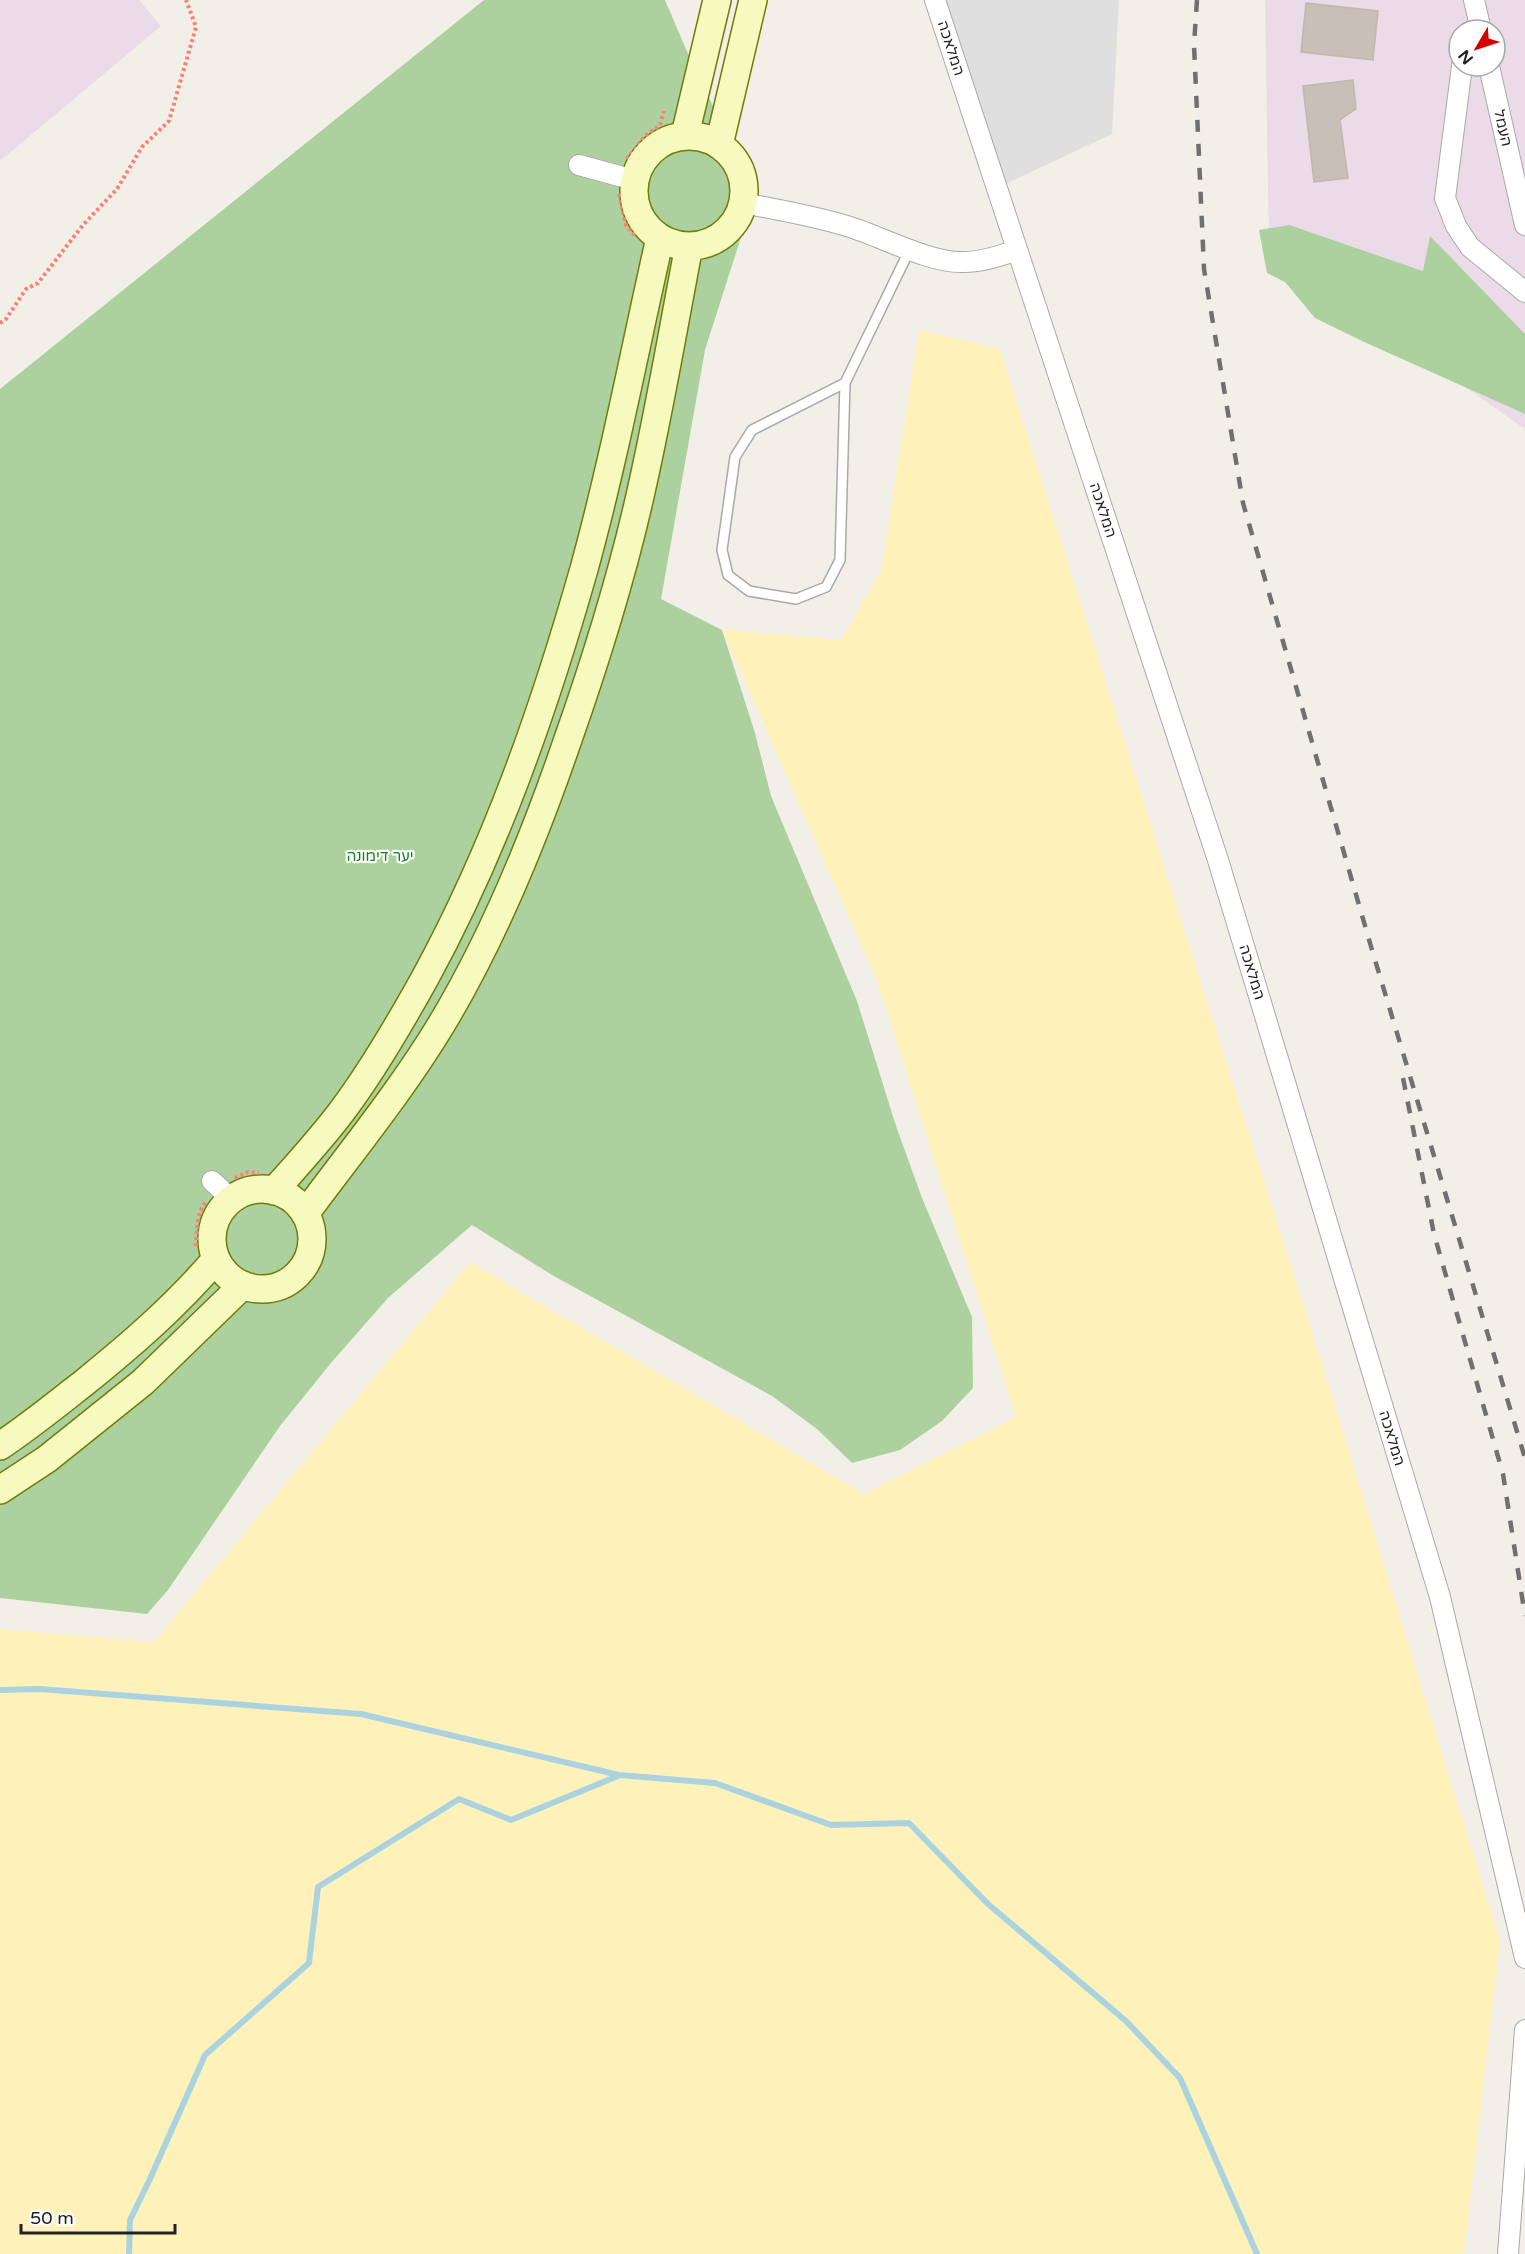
<svg xmlns="http://www.w3.org/2000/svg" width="1525" height="2254" font-family="'Varela Round','Noto Sans Hebrew',sans-serif">
	<rect width="100%" height="100%" fill="#f2efe9"/>
	<path fill="#e0dfdf" d="M925,0H1119L1112,134L988,192Z"/>
	<path fill="#ebdbe8" fill-rule="evenodd" d="M0,0H139L161,26L0,161Z
		M1265,0H1525V429L1269,250ZM1459,30H1495V66H1459Z"/>
	<path fill="#add19e" d="M484,0H665L695,70L718,116L743,231L705,350L661,599L722,630L755,733L771,796L857,1001L896,1126L922,1198L972,1317L973,1388L942,1421L900,1450L852,1463L817,1429L772,1396L552,1275L472,1225L388,1298L331,1363L280,1426L168,1590L147,1614L0,1598V389Z
		M1289,225L1423,271L1430,236L1525,334V414L1362,341L1315,318L1285,282L1267,273L1259,230Z"/>
	<path fill="#fff1ba" d="M919,330L1000,349L1323,1367L1500,1941L1464,2254H0V1629L154,1642L470,1262L864,1494L1016,1417L877,980L722,630L841,640L881,571Z"/>
	<g fill="none" stroke-linecap="round" stroke-linejoin="round">
		<path stroke="#aad3df" stroke-width="6" d="M0,1690L40,1689L361,1714L619,1775L715,1783L831,1825L909,1823L988,1904L1126,2021L1180,2078L1257,2254
			M129,2254L130,2220L149,2181L205,2055L309,1963L318,1887L459,1799L511,1820L618,1776"/>
	</g>
	<path fill="#c7bfb8" stroke="#c4b6ab" stroke-width="1.5" d="M1306,3L1378,11L1373,60L1301,52Z
		M1353,80L1356,109L1340,120L1348,178L1314,182L1303,86Z"/>
	<g fill="none" stroke-linecap="round" stroke-linejoin="round">
		<defs>
			<path id="service" d="M845,383L752,430L735,457L722,550L728,575L749,591L796,599L826,587L840,560L845,383L910,249"/>
			<path id="minor" d="M935,0L1218,860L1440,1597L1525,1958
				M1474,0L1481,30
				M1462,66L1445,198L1456,226L1470,247L1525,292
				M1489,66L1525,225
				M579,165L634,180
				M743,203C779,210 815,216 850,227C882,237 932,264 964,262C982,262 1000,256 1017,250
				M212,1181L231,1199
				M1508,2254L1525,2030"/>
			<path id="secondary" d="M685,135L717,0
				M634 191a55 55 0 1 1 110 0a55 55 0 1 1-110 0Z
				M719,145L753,0
				M212 1239a50 50 0 1 1 100 0a50 50 0 1 1-100 0Z
				M274,1191C297,1165 321,1139 342,1111C373,1070 400,1023 425,978C495,850 544,710 584,569C614,460 635,348 660,238
				M305,1214C351,1152 401,1091 441,1025C494,937 533,841 566,745C595,663 621,580 640,496C659,413 673,329 689,246
				M0,1446C30,1426 57,1404 85,1382C132,1344 177,1305 216,1259
				M0,1490L47,1459L143,1382L243,1285"/>
		</defs>
		<use href="#service" stroke="#a9a9a9" stroke-width="12"/>
		<use href="#minor" stroke="#a9a9a9" stroke-width="22"/>
		<use href="#secondary" stroke="#707d05" stroke-width="30"/>
		<path stroke="#fa8072" stroke-width="4" stroke-dasharray="3 3" stroke-linecap="butt" d="M627,159L645,136L660,125L664,111
			M619,194L626,225L636,237
			M0,323L6,319L26,289L38,283L83,225L117,189L142,147L169,121L196,27L186,0
			M235,1178L248,1172L259,1173
			M196,1246C197,1232 196,1213 206,1202"/>
		<use href="#service" stroke="#fff" stroke-width="9"/>
		<use href="#minor" stroke="#fff" stroke-width="20"/>
		<use href="#secondary" stroke="#f7fabf" stroke-width="27"/>
		<path stroke="#707070" stroke-width="4.5" stroke-dasharray="12 12" stroke-linecap="butt" d="M1197,0L1194,45L1204,269L1243,503L1372,950L1525,1458
			M1403,1078L1434,1234L1503,1474L1525,1616"/>
	</g>
	<g text-anchor="middle" stroke-width="4.5" stroke-linejoin="round" paint-order="stroke">
		<g font-size="15" fill="#222" stroke="#fff">
			<text transform="translate(951 48) rotate(72)" y="5">המלאכה</text>
			<text transform="translate(1503 128) rotate(77)" y="5">העמל</text>
			<text transform="translate(1103 510) rotate(72)" y="5">המלאכה</text>
			<text transform="translate(1252 972) rotate(73)" y="5">המלאכה</text>
			<text transform="translate(1392 1438) rotate(73)" y="5">המלאכה</text>
		</g>
		<g font-size="15" fill="#0c8416" stroke="#fff">
			<text x="380" y="861">יער דימונה</text>
		</g>
	</g>
	<g transform="translate(1477 48) rotate(231)"><circle r="28" fill="#ffffff" stroke="#a7a7a7" stroke-width="1.5"/>
	<path d="M0-4.5L10 22L0 15L-10 22Z" fill="#d40000"/>
	<text y="-9" font-size="16" font-weight="bold" text-anchor="middle" fill="#222222">N</text>
	</g>
	<path d="M21 2224v9h154v-9" fill="none" stroke="#222222" stroke-width="3"/>
	<text x="30" y="2224" font-size="18" fill="#222222" stroke="#ffffff" stroke-width="4.5" paint-order="stroke">50 m</text>
</svg>
